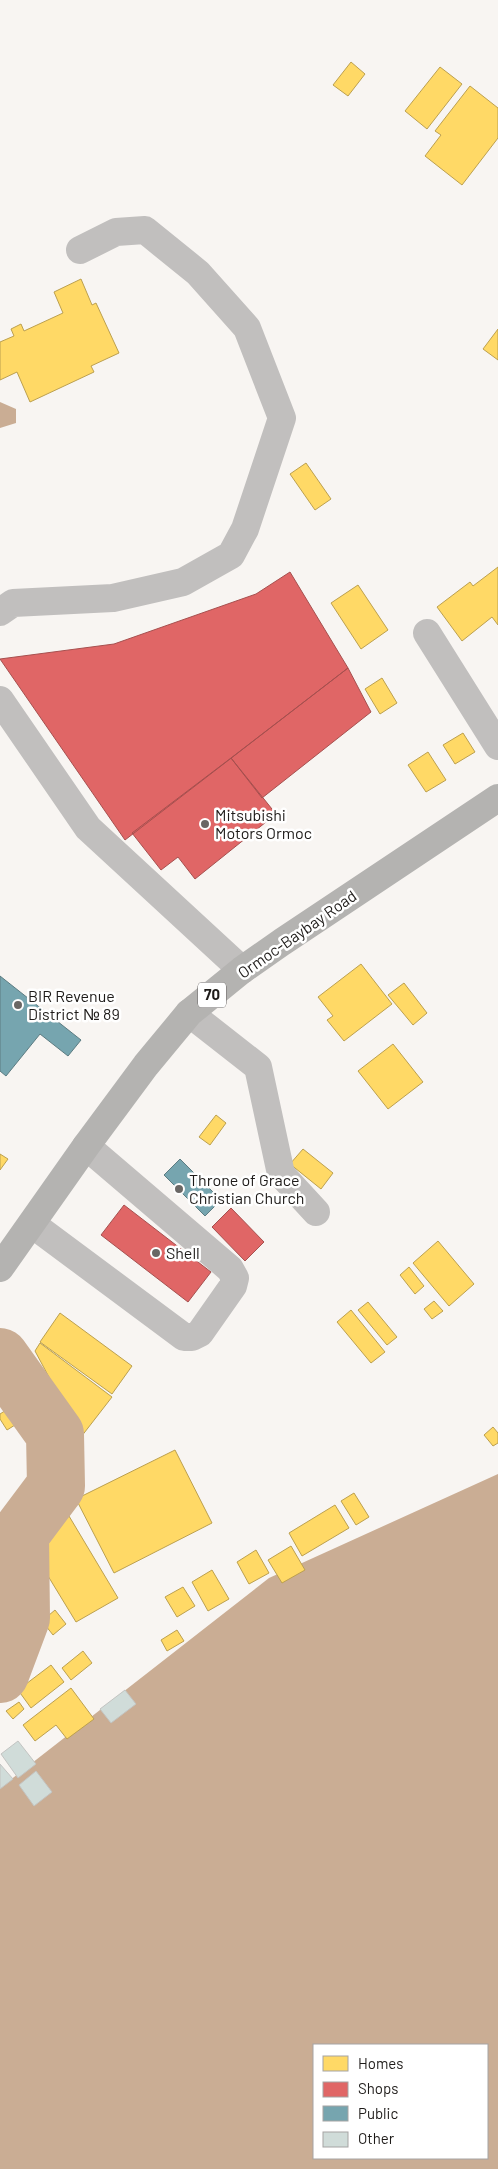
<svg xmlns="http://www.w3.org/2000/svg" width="498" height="2169" font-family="Barlow,sans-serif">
	<rect width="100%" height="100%" fill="#f8f5f2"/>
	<path fill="#caad94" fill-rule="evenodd" d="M0,402L16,409V423L0,428Z
		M498,1474V2169H0V1788L269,1578ZM314,2045H487V2158H314Z"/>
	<path fill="#ffd966" stroke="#bca04f" d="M351,62L365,74L348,96L333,85Z
		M440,67L462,84L427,129L405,111Z
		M470,86L498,108V138L462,185L425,156L441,135L435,131Z
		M81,279L92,305L96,303L119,353L91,366L94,372L30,402L17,372L0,380V342L14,336L11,329L21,324L24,331L63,313L54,292Z
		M498,329V360L483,349Z
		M306,463L331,499L315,510L290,474Z
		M498,567V625L492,617L462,641L437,607L470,582L473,586Z
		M358,585L388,630L361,649L331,603Z
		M382,678L397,703L380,714L365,689Z
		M463,733L475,752L455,764L443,745Z
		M428,752L446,780L426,792L408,765Z
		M361,964L392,1004L344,1041L327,1020L333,1016L318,997Z
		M404,983L427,1013L413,1025L388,995Z
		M393,1044L423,1082L388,1109L358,1071Z
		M216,1115L226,1123L210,1145L199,1137Z
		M303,1149L333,1173L321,1189L290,1164Z
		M0,1154L8,1159L0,1170Z
		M438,1241L474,1284L449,1306L413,1263Z
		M409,1267L424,1286L415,1294L400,1275Z
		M434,1301L443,1311L432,1319L424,1309Z
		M368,1302L397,1337L387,1345L358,1310Z
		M351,1310L385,1352L371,1363L337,1322Z
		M60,1313L132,1366L112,1394L40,1342Z
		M40,1343L112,1397L81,1437L35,1351Z
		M3,1371L17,1390L0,1404V1373Z
		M14,1405L23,1420L7,1430L0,1419V1414Z
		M493,1427L498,1433V1443L493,1446L484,1435Z
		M175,1450L212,1523L114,1573L76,1499Z
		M354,1493L369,1517L356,1525L341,1501Z
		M335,1505L349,1528L302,1556L289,1533Z
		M66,1511L118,1598L76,1622L31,1548L35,1529Z
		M291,1546L305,1570L282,1583L268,1560Z
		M256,1550L269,1573L249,1584L237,1562Z
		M212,1570L229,1599L208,1611L192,1582Z
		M183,1587L195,1606L177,1617L165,1597Z
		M55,1610L66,1624L53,1635L42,1621Z
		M177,1630L184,1641L167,1651L161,1640Z
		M83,1651L92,1663L71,1680L62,1668Z
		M51,1665L64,1682L31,1708L18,1690Z
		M71,1688L94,1719L67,1739L56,1725L35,1741L23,1725Z
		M19,1702L24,1709L13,1719L6,1711Z"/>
	<path fill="#e06666" stroke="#a6504f" d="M290,572L348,668L125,840L0,659L114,644L256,594Z
		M348,668L371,712L262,798L231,758Z
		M231,758L276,814L195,879L178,857L161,870L132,833Z
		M124,1205L211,1272L188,1302L101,1235Z
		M231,1208L264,1242L245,1261L212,1227Z"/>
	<path fill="#76a5af" stroke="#5c7c82" d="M0,976L81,1040L68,1056L40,1034L6,1076L0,1071Z
		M180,1159L221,1200L205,1216L164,1175Z"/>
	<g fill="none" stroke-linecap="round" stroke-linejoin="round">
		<path stroke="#caad94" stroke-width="58" d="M0,1357L55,1434L56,1486L20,1534L21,1618L0,1674"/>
	</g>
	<path fill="#d0dcd9" stroke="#c3c4c2" d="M125,1690L136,1704L111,1723L100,1709Z
		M18,1741L36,1764L18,1778L1,1754Z
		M0,1764L13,1779L0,1789Z
		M36,1771L52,1792L34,1806L19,1785Z"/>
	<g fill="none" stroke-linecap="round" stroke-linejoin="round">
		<path stroke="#c1bfbe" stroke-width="28" d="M0,612L13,603L113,598L183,582L231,555L245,529L282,418L247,328L198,273L145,230L116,232L80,250
			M427,633L498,746
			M0,700L88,828L242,970
			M189,1013L258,1067L281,1174L316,1212
			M32,1224L184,1337H192L200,1333L233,1286L235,1278L230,1269L86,1146"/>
		<path stroke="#b4b3b1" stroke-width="28" d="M0,1268L86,1146L146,1065L189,1013L242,970L282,942L498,798"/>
	</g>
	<g fill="#6a6765" stroke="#fff" stroke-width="2">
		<circle cx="205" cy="824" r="5"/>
		<circle cx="18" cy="1005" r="5"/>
		<circle cx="179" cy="1189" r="5"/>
		<circle cx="156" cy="1253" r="5"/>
	</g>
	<g text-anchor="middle" stroke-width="5" stroke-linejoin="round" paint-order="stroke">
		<rect fill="#fff" stroke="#625f5e" stroke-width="1" x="198" y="982.5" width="28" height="25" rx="4"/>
		<g font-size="15" font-weight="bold" fill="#1e1b19">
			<text x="212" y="1000">70</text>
		</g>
		<g font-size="16" fill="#1e1b19" stroke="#fff" text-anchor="start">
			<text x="215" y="821">Mitsubishi<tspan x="215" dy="18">Motors Ormoc</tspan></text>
			<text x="28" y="1002">BIR Revenue<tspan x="28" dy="18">District № 89</tspan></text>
			<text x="189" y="1186">Throne of Grace<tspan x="189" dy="18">Christian Church</tspan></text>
			<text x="166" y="1259">Shell</text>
		</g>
		<g font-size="16" fill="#1e1b19" stroke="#fff">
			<text transform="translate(297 934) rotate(-35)" y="6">Ormoc-Baybay Road</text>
		</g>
	</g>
	<rect x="313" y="2044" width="175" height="115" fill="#ffffff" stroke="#a5a4a3"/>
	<rect x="323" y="2056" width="25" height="15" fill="#ffd966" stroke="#a5a4a3"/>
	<text x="358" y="2069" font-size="15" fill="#1e1b19">Homes</text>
	<rect x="323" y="2082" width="25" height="15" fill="#e06666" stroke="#a5a4a3"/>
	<text x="358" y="2094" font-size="15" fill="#1e1b19">Shops</text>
	<rect x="323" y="2106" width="25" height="15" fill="#76a5af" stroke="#a5a4a3"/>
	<text x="358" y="2119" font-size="15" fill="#1e1b19">Public</text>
	<rect x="323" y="2132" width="25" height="15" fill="#d0dcd9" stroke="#a5a4a3"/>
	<text x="358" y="2144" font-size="15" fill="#1e1b19">Other</text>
</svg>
